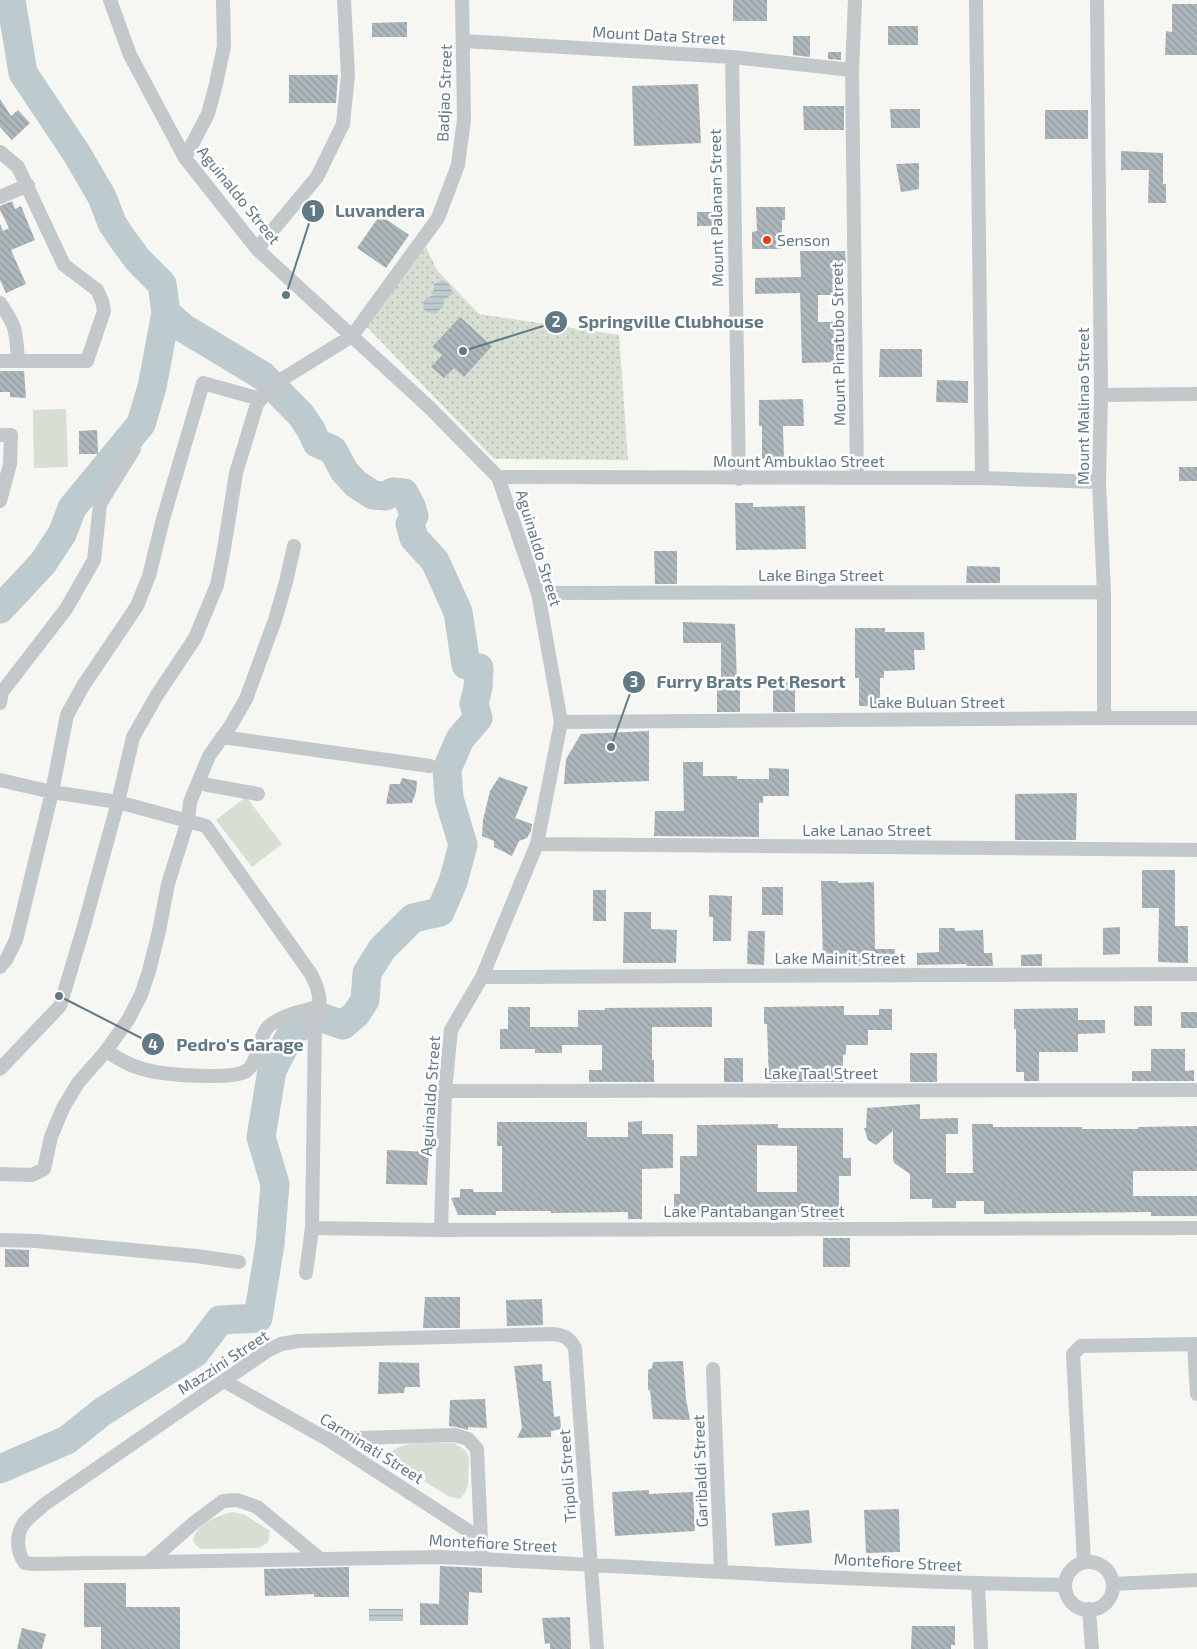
<svg xmlns="http://www.w3.org/2000/svg" width="1197" height="1649" font-family="'Exo 2',sans-serif">
	<defs>
		<pattern id="park-dots" width="8" height="8" patternUnits="userSpaceOnUse" patternTransform="scale(1.25)"><rect width="8" height="8" fill="#d7ded2"/><path d="M2 2h.1M6 6h.1" fill="none" stroke="#b2b9b0" stroke-width="1.8" stroke-linecap="round"/></pattern>
		<pattern id="water-rules" width="6" height="5" patternUnits="userSpaceOnUse" patternTransform="scale(1.25)"><rect width="6" height="5" fill="#bdcbcf"/><path d="M0 2.5h6" fill="none" stroke="#9daaae"/></pattern>
		<pattern id="building-back-hatch" width="6" height="6" patternUnits="userSpaceOnUse" patternTransform="scale(1.25)"><rect width="6" height="6" fill="#adb7bb"/><path d="M-1 5l2 2M0 0l6 6M5-1l2 2" fill="none" stroke="#909a9e"/></pattern>
	</defs>
	<rect width="100%" height="100%" fill="#f6f6f2"/>
	<path fill="#d7ded2" d="M66,409L68,467L34,468L33,410Z
		M246,797L282,844L252,867L216,820Z
		M454,1443L465,1450L469,1457L468,1484L465,1493L459,1499L448,1496L391,1460L389,1454C401,1439 436,1444 454,1443Z
		M233,1512L245,1515L270,1531L268,1542L259,1548L200,1549L193,1541C196,1523 218,1516 233,1512Z"/>
	<path fill="url(#park-dots)" d="M426,247L437,270L479,314L619,335L628,460L494,459L366,326Z"/>
	<path fill="url(#water-rules)" d="M442,280C450,283 453,287 451,295L445,298L443,307L435,314L426,312L423,308L424,300L433,295L434,284Z
		M369,1609H403V1621H369Z"/>
	<g fill="none" stroke-linecap="round" stroke-linejoin="round">
		<path stroke="#bdcbcf" stroke-width="29" d="M0,609L43,563L62,534L72,508L141,424L152,387L166,313L162,284L138,260L121,237L112,223L102,197L77,154L23,73L11,0
			M0,1469L67,1440L102,1412L195,1353L220,1320L258,1318L270,1244L275,1184L261,1137L272,1070L293,1030L320,1017L343,1025L356,1014L365,1000L367,973L382,949L413,918L440,912L453,882L463,845L449,798L447,769L460,739L478,718L474,704L478,687L479,668L466,665L458,612L435,561L414,538L410,524L414,516L411,506L404,493L393,492L386,496L373,495L356,484L344,471L333,450L317,443L311,430L301,415L263,376L185,329L166,313"/>
	</g>
	<path fill="url(#building-back-hatch)" fill-rule="evenodd" d="M733,0H767V21H733Z
		M1172,4H1197V55H1165L1166,31L1172,32Z
		M407,22V37H372V23Z
		M888,26H918V45H888Z
		M793,36H810V57L793,55Z
		M828,52H841V60L828,59Z
		M289,75H338L336,103H289Z
		M698,84L701,143L634,146L632,86Z
		M0,99L11,116L18,110L30,123L12,140L0,127Z
		M803,106H844V130H804Z
		M890,109H920V128H891Z
		M1045,110H1088V139H1045Z
		M1121,151L1163,153V184H1166V203H1148L1149,170H1121Z
		M919,163V189L901,192L896,164Z
		M12,201L15,209L21,206L35,240L11,250L26,284L6,293L0,280V224L3,231L9,228L0,210V206Z
		M756,207H785V220H782V249H752V232L757,231Z
		M697,212H717L718,226H697Z
		M380,215L409,235L386,268L357,248Z
		M800,251H845L846,263L842,264V295H818V322H845V335L838,336V362L802,363L800,293L755,294V278L801,277Z
		M460,317L492,346L464,377L454,368L444,378L431,367L442,355L432,347Z
		M880,349H922V377H879Z
		M0,371H24L26,398L10,397V392H0Z
		M937,380L968,381V403L936,402Z
		M803,399L804,426H783L784,459H762V426H759V400Z
		M97,430L98,454H79V431Z
		M1179,467H1197V481H1179Z
		M735,503H753V507L805,506L806,549L736,550Z
		M654,551H677V584H655Z
		M967,566L1000,567V583H966Z
		M683,622L735,624L737,683H740V712H717V683H721V643H683Z
		M855,628H885V632H924L925,650H914L915,670L884,671V678H880V706H859V678H855Z
		M795,679V712H773V680Z
		M649,731V781L564,784L566,759L581,734Z
		M683,762H703V776H737V779H769V768L789,769V796H763V803H759V837L654,836L655,811H684Z
		M499,777L528,787L515,818L532,824L531,831L527,838L519,841L512,856L494,847V841L482,836L483,820L490,791Z
		M402,778L417,781L416,792L412,803L386,804L390,784H400Z
		M1077,793L1076,840H1015V794Z
		M857,829L875,830V838H857Z
		M1142,870H1175V926H1188V963L1158,962L1159,908H1142Z
		M821,881H838V883L874,882L875,949H895V965L856,966V959L823,961Z
		M762,887H783V915H762Z
		M593,890H606V921H593Z
		M709,895L732,896L731,941H713V917H709Z
		M624,912H651V929L677,930L676,963H623Z
		M1120,927V954L1103,955V928Z
		M939,928H955V931L983,930L984,953H992L993,966H967L966,964L917,965V953L939,952Z
		M748,931H765L764,965L747,964Z
		M1042,954V966H1021V955Z
		M844,1006V1015H879V1009H892V1030H868V1045H846V1054L843,1055V1082H769L767,1024H764V1007Z
		M1134,1006H1152V1026H1134Z
		M508,1007H530V1027H578V1010H605V1008L712,1007V1027H652V1060H654V1082H589V1070H602V1045H562V1053H535V1049H500V1029H508Z
		M1078,1008V1020H1105V1033L1078,1034V1052H1039V1081H1024V1072H1016V1029H1014V1009Z
		M1181,1012H1197V1028H1181Z
		M1151,1049H1185V1071L1194,1070V1081H1132V1071H1151Z
		M910,1053H937V1082H910Z
		M724,1058H743V1082H724Z
		M920,1104V1119L958,1118V1134H946V1173H973L972,1124H993V1127H1082V1129H1138V1127L1197,1126V1171H1133V1196H1197V1216H1151V1212L984,1214V1201H956V1208H932V1199H910V1174L894,1163L893,1159V1131L876,1145L868,1140L864,1128H866L867,1108Z
		M642,1121V1134H673V1168L642,1169V1219H628V1212L551,1213V1211H496V1215H458L451,1198L460,1197V1189H473L474,1192H502V1146H497V1122H587V1137H628V1122Z
		M778,1124V1128H843V1158H851V1176H839V1220H823V1212H755V1214L674,1213V1194H680V1156H697V1125ZM757,1145L797,1146V1192H757Z
		M387,1150L429,1152L427,1185L386,1184Z
		M823,1238H850V1267H823Z
		M5,1249L29,1250V1267H5Z
		M425,1297H460V1328H423Z
		M542,1299L543,1325L507,1326L506,1300Z
		M683,1361L686,1399L690,1420L653,1419L650,1390H648V1370L652,1368L653,1362Z
		M379,1362L419,1363L420,1387H405L404,1393L378,1394Z
		M542,1364L543,1381H551L554,1417L560,1416L561,1429L551,1431V1437L517,1438L522,1428L514,1366Z
		M485,1399L487,1428L468,1427V1430L457,1427L449,1426L450,1400Z
		M649,1490V1494L693,1492L695,1531L615,1536L612,1492Z
		M899,1509L900,1552L866,1553L864,1510Z
		M809,1510L812,1543L775,1546L772,1513Z
		M440,1566L482,1568V1593L469,1592L468,1625H420V1603L439,1604Z
		M349,1567V1597H314V1594L265,1596L264,1569Z
		M84,1583H126V1607H180V1649H101V1627H84Z
		M570,1617L571,1649H550V1643L545,1644L542,1618Z
		M912,1626H955V1645H951V1649H911Z
		M22,1628L46,1634L42,1649H17Z"/>
	<g fill="none" stroke-linecap="round" stroke-linejoin="round">
		<path stroke="#c3c8cb" stroke-width="14" d="M110,0L130,55L185,158L257,249L430,408L498,477L538,593L561,722L537,844L482,977L451,1030L445,1091L441,1230
			M855,0L852,70L857,478
			M976,0L982,478
			M1097,0L1101,395L1099,482L1104,592V718H1197
			M463,41L732,57L852,70
			M732,57L739,479
			M0,152L18,167L64,265L97,290L102,301L104,311L87,361H0
			M185,158L208,114L216,84L224,46L223,0
			M0,197L28,185
			M257,249L317,177L343,124L348,75L344,0
			M0,303C17,327 16,332 18,361
			M1101,395L1197,394
			M0,435H11L10,464L0,501
			M498,477L982,478L1099,482
			M538,593L1104,592
			M0,703L2,692L66,609L94,560L100,504L134,449
			M561,722L1104,718
			M222,737L430,766
			M0,780L52,792L118,802L206,826L311,974C321,993 322,1005 315,1025L312,1228L306,1273
			M199,782L208,785L258,794
			M537,844L1197,850
			M0,967L6,960L16,940L52,792L67,715L83,686L137,606L149,576L163,519L203,383L260,399
			M482,977L1197,974
			M106,1051C119,1059 132,1067 147,1070C164,1075 232,1080 246,1071C259,1063 257,1039 268,1027C280,1015 304,1011 320,1006
			M0,1069L60,1006L84,926L118,802L133,737L157,695L195,638L217,585L224,549L236,473L257,404L267,392L284,378L352,336L438,218L458,165L464,119L462,0
			M445,1091L1197,1090
			M0,1174L32,1175L44,1169L51,1137L63,1108L78,1083L106,1051L128,1020L141,995L149,971L159,931L168,884L188,820L190,802L209,756L231,725L246,699L275,620L286,582L294,546
			M312,1228L441,1230L1197,1228
			M0,1240L36,1241L196,1256L239,1262
			M1194,1344L1197,1394
			M713,1369L721,1571
			M224,1381L327,1439L481,1539L482,1559
			M327,1439L455,1435L468,1439L477,1449L481,1539
			M149,1562L196,1521L223,1501L237,1500L257,1507L319,1558
			M1084,1562L1073,1354L1081,1346L1197,1344
			M1065 1586a24 24 0 1 1 48 0a24 24 0 1 1-48 0Z
			M978,1584L981,1649
			M1113,1584L1197,1580
			M1089,1609L1092,1649
			M597,1649L575,1348C569,1337 563,1335 552,1334L298,1341L281,1344L267,1351L45,1504C38,1510 30,1516 24,1523C16,1534 16,1552 25,1563L35,1564L439,1557C647,1567 856,1582 1065,1585"/>
	</g>
	<circle fill="#f53612" stroke="#fff" stroke-width="2" cx="767" cy="240" r="5"/>
	<g text-anchor="middle" stroke-width="5" stroke-linejoin="round" paint-order="stroke">
		<g font-size="16" fill="#627986" stroke="#fff">
			<text transform="translate(659 35) rotate(3)" y="6">Mount Data Street</text>
			<text transform="translate(444 93) rotate(-88)" y="6">Badjao Street</text>
			<text transform="translate(239 195) rotate(51)" y="6">Aguinaldo Street</text>
			<text transform="translate(716 208) rotate(-91)" y="6">Mount Palanan Street</text>
			<text transform="translate(838 344) rotate(-91)" y="6">Mount Pinatubo Street</text>
			<text transform="translate(1083 406) rotate(-90)" y="6">Mount Malinao Street</text>
			<text x="799" y="467">Mount Ambuklao Street</text>
			<text transform="translate(539 548) rotate(73)" y="6">Aguinaldo Street</text>
			<text x="821" y="581">Lake Binga Street</text>
			<text x="937" y="708">Lake Buluan Street</text>
			<text x="867" y="836">Lake Lanao Street</text>
			<text x="840" y="964">Lake Mainit Street</text>
			<text x="821" y="1079">Lake Taal Street</text>
			<text transform="translate(430 1096) rotate(-86)" y="6">Aguinaldo Street</text>
			<text x="754" y="1217">Lake Pantabangan Street</text>
			<text transform="translate(223 1362) rotate(-33)" y="6">Mazzini Street</text>
			<text transform="translate(372 1448) rotate(32)" y="6">Carminati Street</text>
			<text transform="translate(700 1471) rotate(-92)" y="6">Garibaldi Street</text>
			<text transform="translate(567 1476) rotate(-94)" y="6">Tripoli Street</text>
			<text transform="translate(493 1543) rotate(3)" y="6">Montefiore Street</text>
			<text transform="translate(898 1562) rotate(3)" y="6">Montefiore Street</text>
		</g>
		<g font-size="16" fill="#627986" stroke="#fff" text-anchor="start">
			<text x="777" y="246">Senson</text>
		</g>
	</g>
	<path fill="none" stroke="#627986" stroke-width="2" d="M286 295L313 211M463 351L556 322M611 747L634 682M59 996L153 1044"/>
	<g fill="#627986" stroke="#fff" stroke-width="2">
		<circle cx="286" cy="295" r="5"/>
		<circle cx="463" cy="351" r="5"/>
		<circle cx="611" cy="747" r="5"/>
		<circle cx="59" cy="996" r="5"/>
		<circle cx="313" cy="211" r="12"/>
		<circle cx="556" cy="322" r="12"/>
		<circle cx="634" cy="682" r="12"/>
		<circle cx="153" cy="1044" r="12"/>
	</g>
	<g font-size="15" text-anchor="middle" font-weight="bold" fill="#fff">
		<text x="313" y="216">1</text>
		<text x="556" y="327">2</text>
		<text x="634" y="687">3</text>
		<text x="153" y="1050">4</text>
	</g>
	<g font-size="18" text-anchor="middle" font-weight="bold" fill="#627986" stroke="#fff" stroke-width="5" stroke-linejoin="round" paint-order="stroke">
		<text x="380" y="217">Luvandera</text>
		<text x="671" y="328">Springville Clubhouse</text>
		<text x="751" y="688">Furry Brats Pet Resort</text>
		<text x="240" y="1051">Pedro's Garage</text>
	</g>
</svg>
